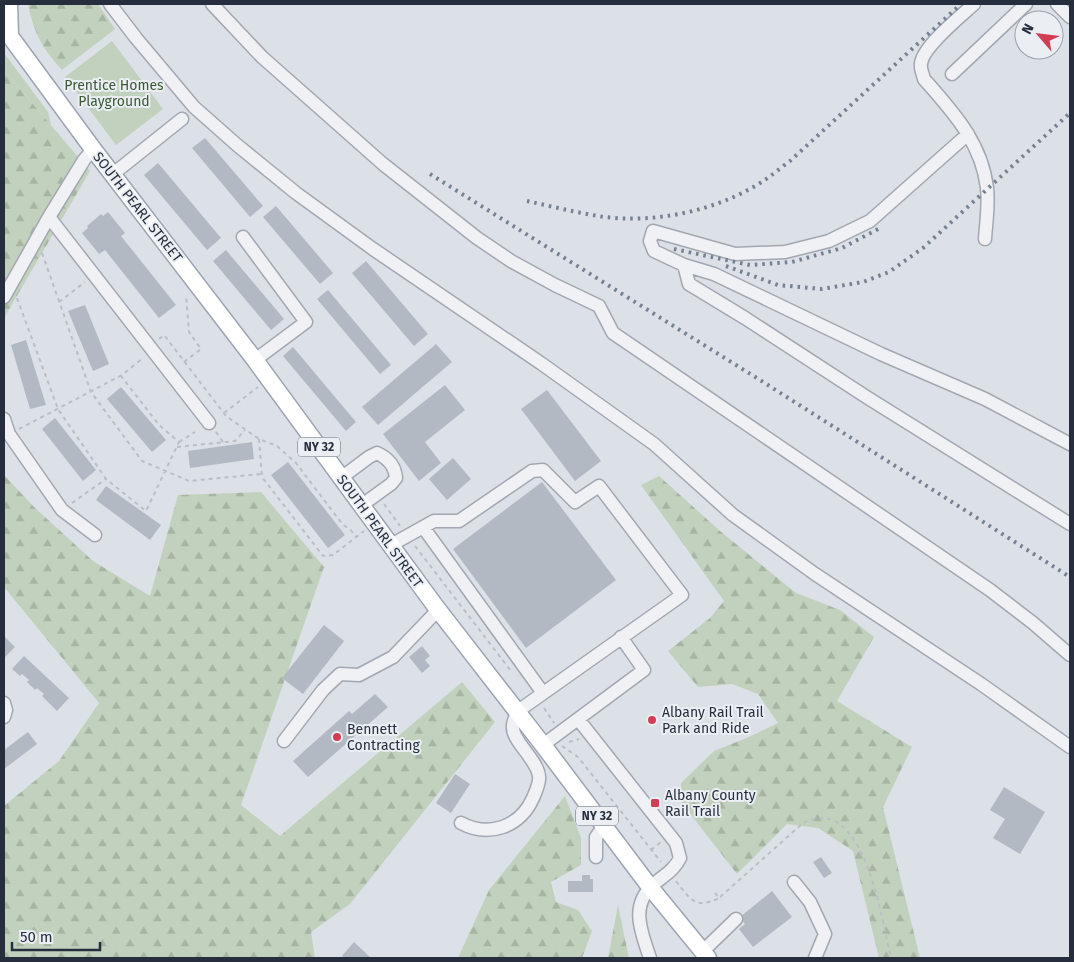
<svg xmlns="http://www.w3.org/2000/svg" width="1074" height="962" font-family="'Fira Sans',sans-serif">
	<defs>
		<pattern id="forest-firs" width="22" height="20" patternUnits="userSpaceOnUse" patternTransform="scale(1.25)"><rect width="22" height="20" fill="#c2d1bd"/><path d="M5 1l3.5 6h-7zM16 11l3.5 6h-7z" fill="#a7b4a3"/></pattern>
	</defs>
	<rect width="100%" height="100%" fill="#dce0e7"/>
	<path fill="#c2d1bd" d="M112,41L163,109L116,145L65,77Z
		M4,53L48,112L51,125L4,70Z"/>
	<path fill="url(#forest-firs)" d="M28,4H98L115,29L62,70C42,48 34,33 28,4Z
		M4,70L90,171L4,318Z
		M4,475L34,507L93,561L150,596L178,495L261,492L324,567L241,805L280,836L462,682L495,722L350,904L311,932L315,958H4V806L59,761L99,703L4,587Z
		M659,476L720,531L796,593L840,610L874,637L837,701L912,747L883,807L920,958H879L853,851L818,828L787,824L737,874L681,802V783L714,751L749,737L778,723L758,694L732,684L698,687L668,651L710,618L724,601L641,485Z
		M565,796L581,838V865L551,882L556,902L578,910L592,931L582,958H458L489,890Z
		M618,905L628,954L629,958H608Z"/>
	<path fill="#b3b9c3" d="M205,138L263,206L250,217L192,148Z
		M158,163L221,238L207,250L144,175Z
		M276,206L333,273L320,284L263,217Z
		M108,212L125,233L121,236L176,305L159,318L105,250L99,254L82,233L88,228L87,226L101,214L103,216Z
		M226,250L284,319L271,330L213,261Z
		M366,261L428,334L414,346L352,273Z
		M328,290L391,365L380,374L317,299Z
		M85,305L109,364L93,371L68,311Z
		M26,340L46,405L30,409L11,345Z
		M436,344L452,362L378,425L362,407Z
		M293,347L356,422L346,431L283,356Z
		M445,385L465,410L425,442L441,463L419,481L383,434Z
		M121,387L166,440L152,452L107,399Z
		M547,390L601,461L575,481L521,409Z
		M55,418L96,470L83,481L42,429Z
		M252,442L254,459L190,468L188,451Z
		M453,458L471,479L447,500L429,479Z
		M288,462L345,535L328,548L271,475Z
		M542,482L616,580L526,648L453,549Z
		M106,486L161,525L150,540L96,500Z
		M324,625L344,641L303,694L282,678Z
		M4,636L15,647L4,658Z
		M422,646L430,656L425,660L430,666L422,673L409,657Z
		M24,656L69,698L57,711L42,696L44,694L37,688L35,690L27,682L29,680L22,674L20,676L12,669Z
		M375,694L388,707L308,777L293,761L349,711L352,714Z
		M28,732L37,744L4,769V750Z
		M455,774L470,784L451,813L436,803Z
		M1004,787L1045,812L1020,854L993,838L1005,819L990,810Z
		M821,857L832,873L824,878L813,862Z
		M582,875H590V879H593V892H568V881H582Z
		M772,891L792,917L753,947L739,929L745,924L740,917Z
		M354,942L371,958H344L342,956Z"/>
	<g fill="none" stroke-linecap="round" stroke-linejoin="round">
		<defs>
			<path id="minor" d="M110,4L136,38L194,107L237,145L296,193L373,249L542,364L654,444L733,515L815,574L981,684L1070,747
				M212,4L262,57L383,164L477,238L511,261L555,285L599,306L613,333L990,590L1033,623L1070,655
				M974,4C961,16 922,47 921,64C920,69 923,74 924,79C953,112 982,143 987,188C989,205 986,223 985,239
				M1057,4L1070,17
				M952,74L1026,4
				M968,134L870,221L829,241L785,252L735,254L653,231L650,241L654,251L684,265L689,284L745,318L868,398L1070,524
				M113,174L182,119
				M49,217L209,423
				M243,237L306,322L255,360
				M684,265L714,274L881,354L985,399L1070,444
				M4,297L49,217L84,160L93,149
				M4,419L9,434L62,510L95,535
				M341,478L369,457L377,453C388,458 395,466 396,478L391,484L362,505
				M423,527L543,693
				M391,545L434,521H459L532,471L543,470L575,502L599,486L682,595L518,711C516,716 513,721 513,726C511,740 537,759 539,776C540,783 536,791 533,798C520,827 489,838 461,823
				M4,703L6,710L4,717
				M578,719L676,843L680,858C675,869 665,875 655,883C629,905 641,931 650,958
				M284,741L323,690L340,674L359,675L393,657L438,610
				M543,745L644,670L621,637
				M596,857V837L604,826
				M794,882L810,902L825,934L815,958
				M702,952L736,919"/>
			<path id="major" d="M9,4L10,35
				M4,28L93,149L255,360L436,607L543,745L650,887L708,958"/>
		</defs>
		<use href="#minor" stroke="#a2a7b1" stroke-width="15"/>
		<use href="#major" stroke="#9ba5b2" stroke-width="19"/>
		<path stroke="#bbbec5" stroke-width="2" stroke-dasharray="4 4" stroke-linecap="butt" d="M42,253L91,392L142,461L189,481L261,474
			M17,298L58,409L106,479L146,511L179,442L159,425L121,376
			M59,302L85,282
			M159,339L164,335L226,416L259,439L277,446L296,463L343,525L350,529L356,537
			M184,362L201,349L189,332L186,295
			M224,413L258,387
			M19,429L122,375L143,358
			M216,432L223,442
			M259,439L262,477L323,556L333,555L364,531
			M179,442L195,432
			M177,447L235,441L245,430
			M72,503L106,479
			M384,504L400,526
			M415,546L511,671
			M544,708L554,723
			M569,742L579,739
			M562,746L578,757L661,862
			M651,850L661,842
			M676,881C690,899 695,910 719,898
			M715,893L719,898L803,823C864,791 882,921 891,958"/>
		<use href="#minor" stroke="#eff1f5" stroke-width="12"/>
		<use href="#major" stroke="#fff" stroke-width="16"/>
		<path stroke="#758090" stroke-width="4" stroke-dasharray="2.5 5" stroke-linecap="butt" d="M430,174L760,380L1070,577
			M527,201C550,206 574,212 598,216C654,225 723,210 769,177C776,172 783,166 790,161L961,4
			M674,249L750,265L792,262L842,248L880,228
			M726,266L778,285L822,289L863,282L889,272L923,248L1070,113"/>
	</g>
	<g fill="#d03d54" stroke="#ebeff4" stroke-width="2">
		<circle cx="652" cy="720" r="5"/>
		<circle cx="337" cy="737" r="5"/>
		<rect x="650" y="798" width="10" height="10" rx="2.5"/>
	</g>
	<g text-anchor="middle" stroke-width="4" stroke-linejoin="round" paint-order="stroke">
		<g fill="#ebeff4" stroke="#616874" stroke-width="1">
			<rect x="298" y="437.5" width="42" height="19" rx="4"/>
			<rect x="576" y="806.5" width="42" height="19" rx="4"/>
		</g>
		<g font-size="12" font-weight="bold" fill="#262e3d">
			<text x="319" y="451">NY 32</text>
			<text x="597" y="820">NY 32</text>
		</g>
		<g font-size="14" fill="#3a5933" stroke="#ebeff4">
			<text x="114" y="90">Prentice Homes<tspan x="114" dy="16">Playground</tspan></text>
		</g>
		<g font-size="14" fill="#262e3d" stroke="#ebeff4">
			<text transform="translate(138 207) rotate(52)" y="5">SOUTH PEARL STREET</text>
			<text transform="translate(380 531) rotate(54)" y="5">SOUTH PEARL STREET</text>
		</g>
		<g font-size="14" fill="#262e3d" stroke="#ebeff4" text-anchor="start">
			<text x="662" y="717">Albany Rail Trail<tspan x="662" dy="16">Park and Ride</tspan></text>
			<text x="347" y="734">Bennett<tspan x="347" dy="16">Contracting</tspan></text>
			<text x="665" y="800">Albany County<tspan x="665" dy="16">Rail Trail</tspan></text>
		</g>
	</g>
	<rect width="1074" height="962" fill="none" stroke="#262e3d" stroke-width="10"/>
	<g transform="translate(1039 35) rotate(298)"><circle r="24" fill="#ebeff4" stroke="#9ca2ab"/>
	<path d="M0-4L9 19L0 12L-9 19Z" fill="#d03d54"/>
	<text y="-8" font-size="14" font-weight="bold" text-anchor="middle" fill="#262e3d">N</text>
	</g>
	<path d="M12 942v8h88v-8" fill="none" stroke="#262e3d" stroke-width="2.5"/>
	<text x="20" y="942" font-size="15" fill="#262e3d" stroke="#ebeff4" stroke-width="4" paint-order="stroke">50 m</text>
</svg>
